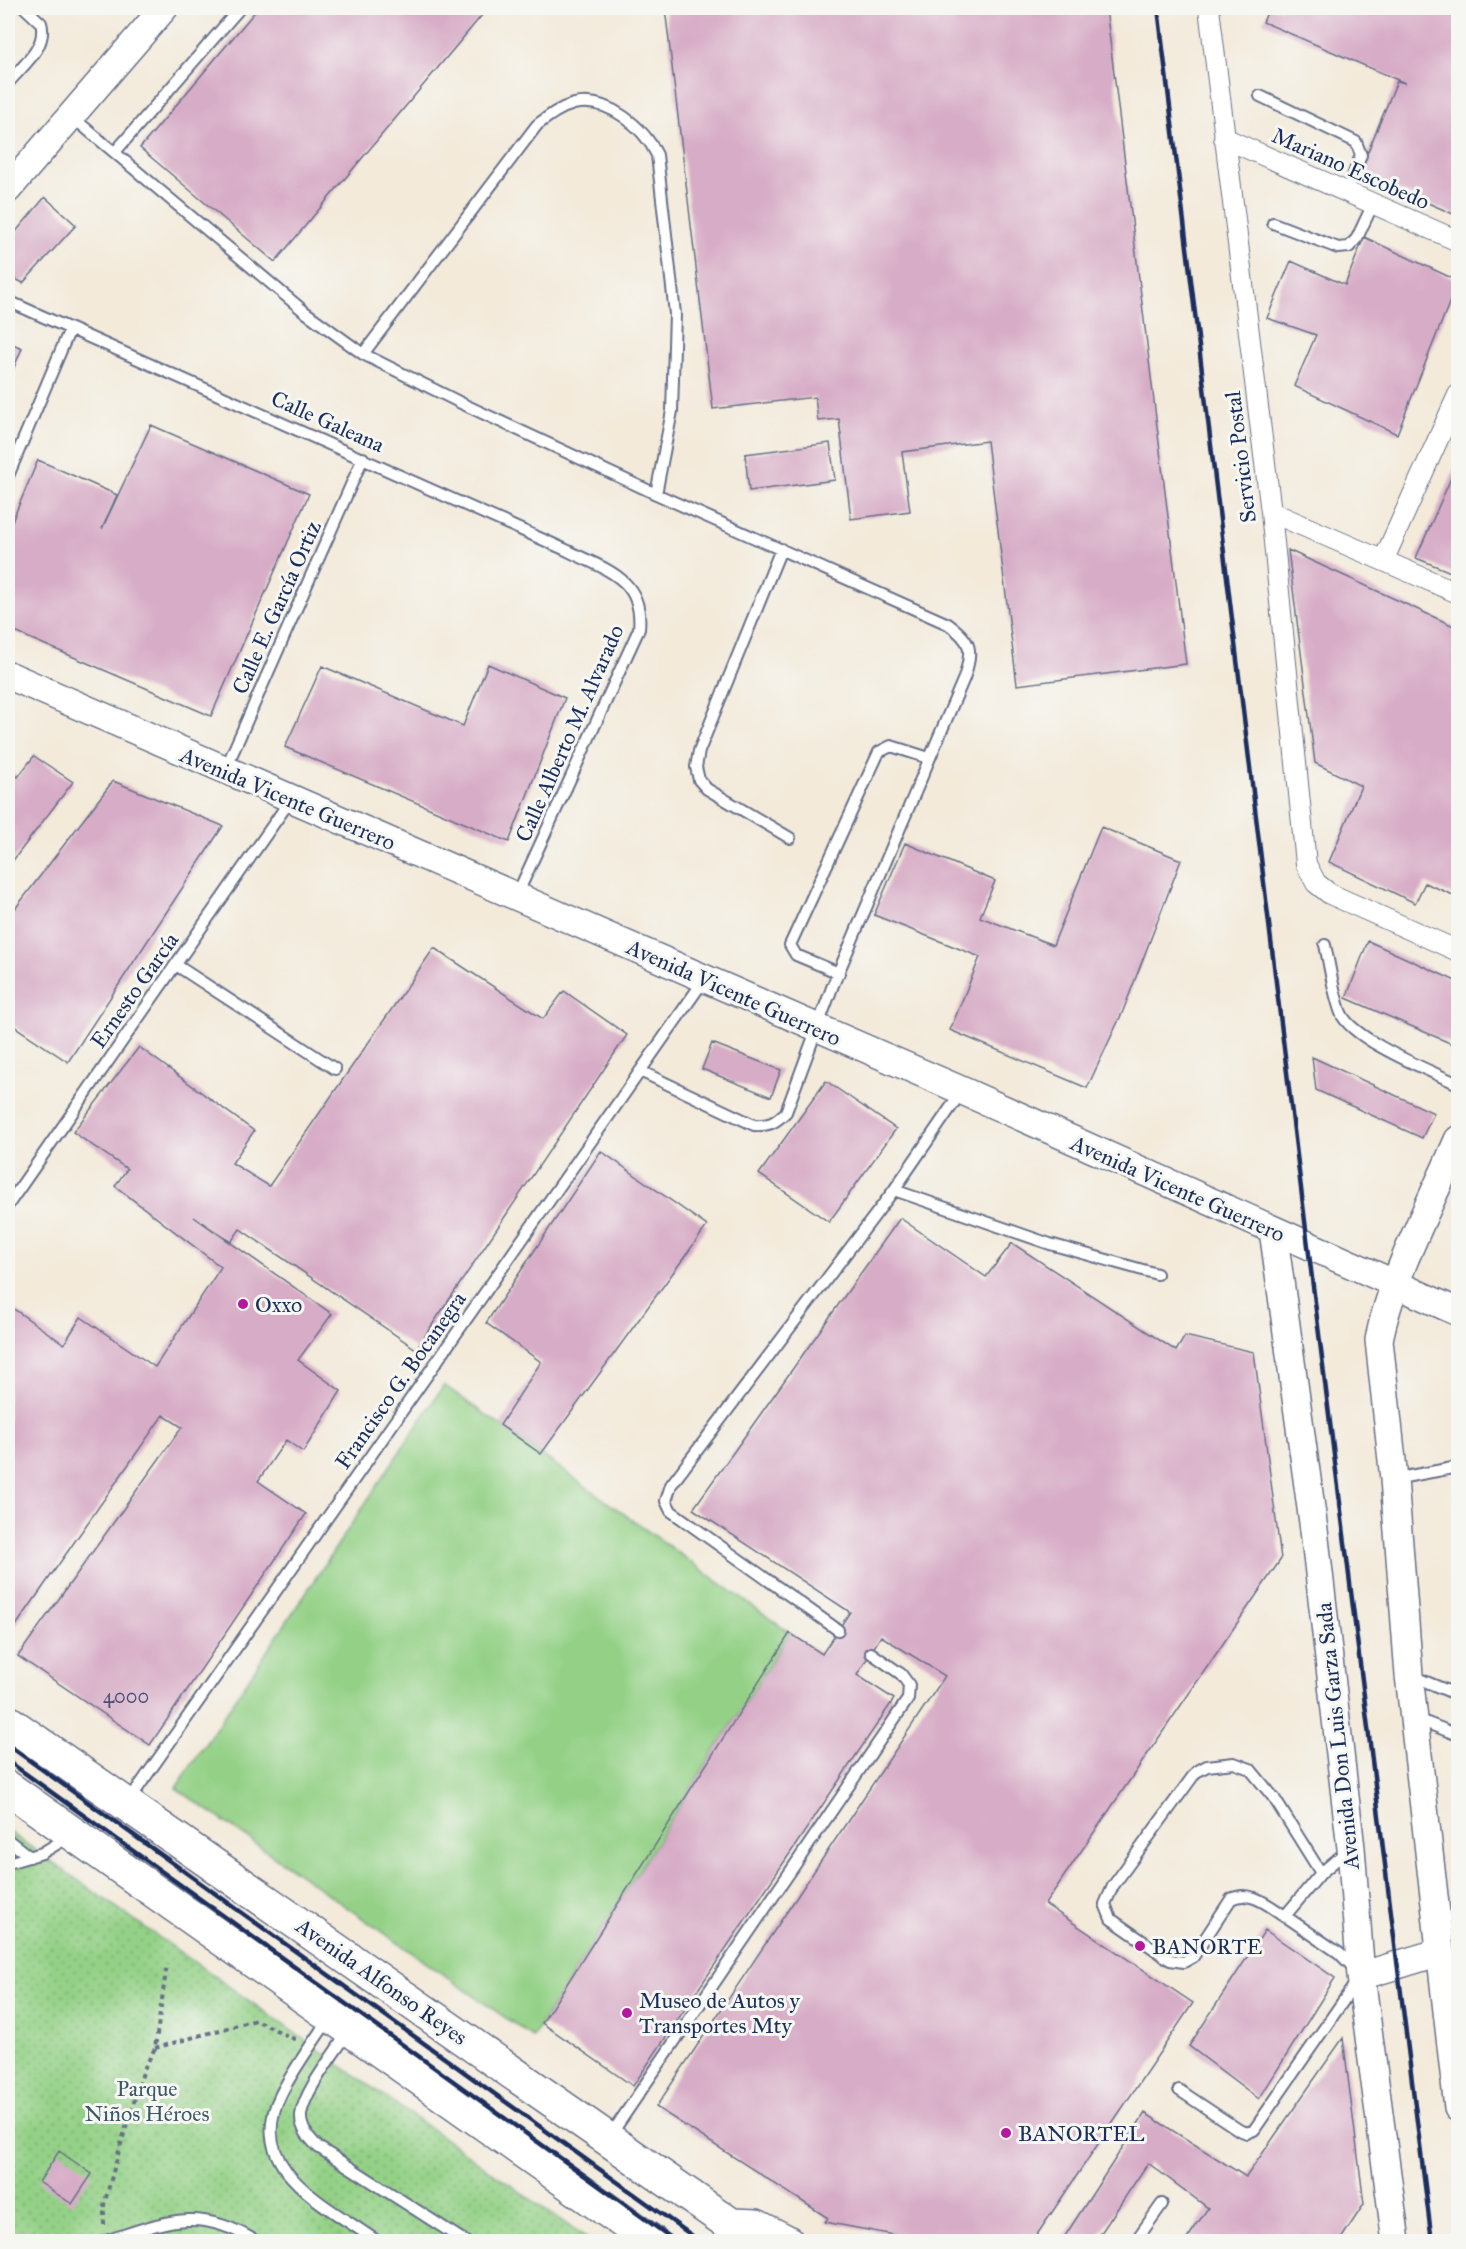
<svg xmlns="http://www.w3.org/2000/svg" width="1466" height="2249" font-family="'IM FELL Great Primer',serif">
	<defs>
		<pattern id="park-dots" width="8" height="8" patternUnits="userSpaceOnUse" patternTransform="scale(1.5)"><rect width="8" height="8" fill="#94d187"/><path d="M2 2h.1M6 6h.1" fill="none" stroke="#78aa72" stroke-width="1.8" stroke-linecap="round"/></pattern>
	</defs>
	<rect width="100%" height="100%" fill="#f6f6f2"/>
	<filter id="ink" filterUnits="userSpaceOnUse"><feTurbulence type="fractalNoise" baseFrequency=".0167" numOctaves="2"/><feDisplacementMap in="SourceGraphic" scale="12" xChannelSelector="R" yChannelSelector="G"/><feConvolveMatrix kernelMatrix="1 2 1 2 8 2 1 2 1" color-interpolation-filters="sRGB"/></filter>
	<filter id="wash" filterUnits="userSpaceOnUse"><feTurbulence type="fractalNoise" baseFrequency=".008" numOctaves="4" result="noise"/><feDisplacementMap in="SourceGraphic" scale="24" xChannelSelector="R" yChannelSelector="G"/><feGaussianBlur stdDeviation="1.35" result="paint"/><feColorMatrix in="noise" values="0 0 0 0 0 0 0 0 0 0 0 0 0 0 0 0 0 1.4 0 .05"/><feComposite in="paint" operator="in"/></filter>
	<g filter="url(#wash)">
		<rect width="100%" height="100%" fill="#f3eada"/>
		<path fill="#94d187" stroke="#588072" stroke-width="1.5" d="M444,1385L790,1633L533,2037L176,1788Z"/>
		<path fill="url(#park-dots)" stroke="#588072" stroke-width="1.5" d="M8,1831L590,2241H8Z"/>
		<g id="blocks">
			<path fill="#d7acc6" d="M258,8H488L275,262L140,148Z
				M665,8H1106L1186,664L1017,685L987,441L902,452L910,511L851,519L839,419L818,421L815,397L713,409Z
				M1269,8H1458V216L1359,173L1397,81L1405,83L1263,22Z
				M45,197L76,225L23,283L8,275V241Z
				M1364,237L1458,281L1397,434L1294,386L1316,335L1267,318L1291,261L1345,285Z
				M8,342L22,348L8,382Z
				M151,425L309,494L211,716L8,629V531L38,460L117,495L102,529Z
				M830,443L835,480L749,491L745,454Z
				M1458,462V575L1416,558Z
				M1288,550L1458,628V897L1425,883L1415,903L1329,862L1361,786L1315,763Z
				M488,664L565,698L509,842L285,747L322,666L463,726Z
				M34,756L73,782L8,867V769L18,777Z
				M113,781L223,826L68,1062L8,1022V918Z
				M1101,827L1181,860L1123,1011L1087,1088L950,1030L980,957L874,915L905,843L995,881L980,917L1053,945Z
				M1368,941L1458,982L1457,1046L1346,998Z
				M434,948L543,1019L564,991L627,1035L416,1349L240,1229L231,1242L194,1217L332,1314L298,1360L341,1391L303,1452L286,1440L258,1481L306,1514L150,1745L18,1656L182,1427L163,1415L8,1637V1305L64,1344L81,1317L155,1367L221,1267L115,1186L127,1169L73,1132L139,1047L254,1131L232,1163L269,1186Z
				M712,1043L781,1070L771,1097L702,1069Z
				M1312,1057L1434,1113L1422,1138L1316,1090Z
				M826,1081L896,1129L829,1222L759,1174Z
				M601,1151L707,1226L541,1454L500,1425L541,1362L486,1323Z
				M900,1218L986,1277L1012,1243L1176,1351L1185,1336L1254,1352L1281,1559L1045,1904L1193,2003L1032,2242H931L825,2222L828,2218L656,2107L945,1676L881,1636L857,1675L894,1699L633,2086L542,2023L790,1633L822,1654L850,1612L693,1509Z
				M1265,1930L1335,1978L1259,2099L1189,2046Z
				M1343,2038L1364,2204L1339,2242H1185L1208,2208L1148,2163L1095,2242H1061L1145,2113L1246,2177Z
				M59,2151L92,2174L72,2204L39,2182Z"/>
		</g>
	</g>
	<g filter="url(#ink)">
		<use href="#blocks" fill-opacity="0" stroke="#677089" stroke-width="1.5"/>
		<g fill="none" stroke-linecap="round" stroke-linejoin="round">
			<defs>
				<path id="lane" d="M8,83C22,66 48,47 41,23L25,8
					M1260,96L1356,142L1361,155L1347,192
					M71,116L305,312L363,354L463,404L656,494L948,624C972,641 973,650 964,678L833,985L786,1112C775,1123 769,1126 754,1125L640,1071
					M115,152L240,8
					M1273,223L1338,248L1349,247L1357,238L1373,204
					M8,301L564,549C603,569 644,577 639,629L516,897
					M363,354L537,125C549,116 559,108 574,104C608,96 644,128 657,155L675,314L672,411L656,494
					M8,476L70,329
					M781,549L699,751L696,767L699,780L707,789L790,838
					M225,770L363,458
					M1325,945C1330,967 1333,992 1341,1013C1352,1040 1431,1071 1458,1084
					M176,965L335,1069
					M839,973L796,955L790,945L879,752L891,746L929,758
					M894,1190L1050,1244L1157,1274
					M8,1205L291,799
					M1394,1479L1458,1467
					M838,1630L671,1511L666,1501L671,1485L894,1190L962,1091
					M1412,1676L1458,1695
					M1417,1719L1458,1735
					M128,1802L704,980
					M8,1840L30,1857
					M1348,1850L1321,1873L1285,1916L1339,1953L1355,1969
					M8,1863L42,1853L70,1836
					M1285,1916C1269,1906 1251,1889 1231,1899L1193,1957L1184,1962L1170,1960L1111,1919L1105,1904L1113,1886L1196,1772L1207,1766L1234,1763L1250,1769L1274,1798L1321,1873
					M328,2020C312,2044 294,2068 281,2094C243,2169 327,2205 378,2242
					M348,2032C335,2053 304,2091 301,2115C300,2128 309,2138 318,2147L466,2242
					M1179,2090L1239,2130L1247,2133L1254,2130L1357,1981
					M610,2136L908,1699L909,1685L901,1674L871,1653
					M102,2242C163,2223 197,2204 257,2242
					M1135,2242L1162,2204"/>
				<path id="street" d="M1209,8L1271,512L1306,864L1316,883L1330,894L1458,951
					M1224,138L1458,241
					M1271,512L1458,593
					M1384,559L1458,395"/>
				<path id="secondary" d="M8,189L164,8
					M8,675L963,1091L1458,1312
					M1458,1140C1432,1201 1391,1277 1379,1340L1394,1479L1409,1675L1458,2108
					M1273,1230L1314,1530L1351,1848L1361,1976L1396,2242
					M1361,1976L1440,1952"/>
				<path id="highway" d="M8,1722L756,2242
					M8,1788L652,2242
					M735,2225L756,2226L787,2242"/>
			</defs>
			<use href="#lane" stroke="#677089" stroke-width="14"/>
			<use href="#street" stroke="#677089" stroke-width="22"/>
			<use href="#secondary" stroke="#677089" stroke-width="30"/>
			<use href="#highway" stroke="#677089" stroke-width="36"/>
			<path stroke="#677089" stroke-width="4" stroke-dasharray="4.5 4.5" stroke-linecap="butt" d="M155,2048L256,2020L296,2040
				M104,2225V2205L120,2147L144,2069L155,2048L167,1964"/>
			<use href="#lane" stroke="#fff" stroke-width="10"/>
			<use href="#street" stroke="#fff" stroke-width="20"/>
			<use href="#secondary" stroke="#fff" stroke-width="27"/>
			<use href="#highway" stroke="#fff" stroke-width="33"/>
			<path stroke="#1b2f5e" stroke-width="4.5" d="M1158,8L1308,1246L1432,2242
				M8,1745L701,2242
				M8,1761L677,2242"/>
		</g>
	</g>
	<g fill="#b5179e" stroke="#f6f6f2" stroke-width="2">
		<circle cx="243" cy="1304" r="6"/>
		<circle cx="1140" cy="1946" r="6"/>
		<circle cx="627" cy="2013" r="6"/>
		<circle cx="1006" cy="2133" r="6"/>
	</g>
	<g text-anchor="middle" stroke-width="6" stroke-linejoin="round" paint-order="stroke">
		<g font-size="20" fill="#4a4e78">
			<text x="126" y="1703">4000</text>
		</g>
		<g font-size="22" fill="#1b2f5e" stroke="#f6f6f2">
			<text transform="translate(1351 168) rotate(24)" y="8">Mariano Escobedo</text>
			<text transform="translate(328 421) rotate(24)" y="8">Calle Galeana</text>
			<text transform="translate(1240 457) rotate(-97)" y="8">Servicio Postal</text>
			<text transform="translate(276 607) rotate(-66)" y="8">Calle E. García Ortiz</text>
			<text transform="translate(569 733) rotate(-66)" y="8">Calle Alberto M. Alvarado</text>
			<text transform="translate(288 798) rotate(23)" y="8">Avenida Vicente Guerrero</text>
			<text transform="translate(134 990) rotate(-55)" y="8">Ernesto García</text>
			<text transform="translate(734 992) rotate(24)" y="8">Avenida Vicente Guerrero</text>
			<text transform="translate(1178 1188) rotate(24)" y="8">Avenida Vicente Guerrero</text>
			<text transform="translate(400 1380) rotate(-55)" y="8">Francisco G. Bocanegra</text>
			<text transform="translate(1337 1736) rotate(-96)" y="8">Avenida Don Luis Garza Sada</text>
			<text transform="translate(382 1981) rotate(35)" y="8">Avenida Alfonso Reyes</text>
		</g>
		<g font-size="22" fill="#1b2f5e" stroke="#f6f6f2" text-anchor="start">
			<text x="255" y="1312">Oxxo</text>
			<text x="1152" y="1954">BANORTE</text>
			<text x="639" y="2008">Museo de Autos y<tspan x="639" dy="25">Transportes Mty</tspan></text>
			<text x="1018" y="2141">BANORTEL</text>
		</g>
		<g font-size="22" fill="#395868" stroke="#f6f6f2">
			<text x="147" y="2096">Parque<tspan x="147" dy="25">Niños Héroes</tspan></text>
		</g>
	</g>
	<rect width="1466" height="2249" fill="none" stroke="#f6f6f2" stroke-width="30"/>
</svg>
